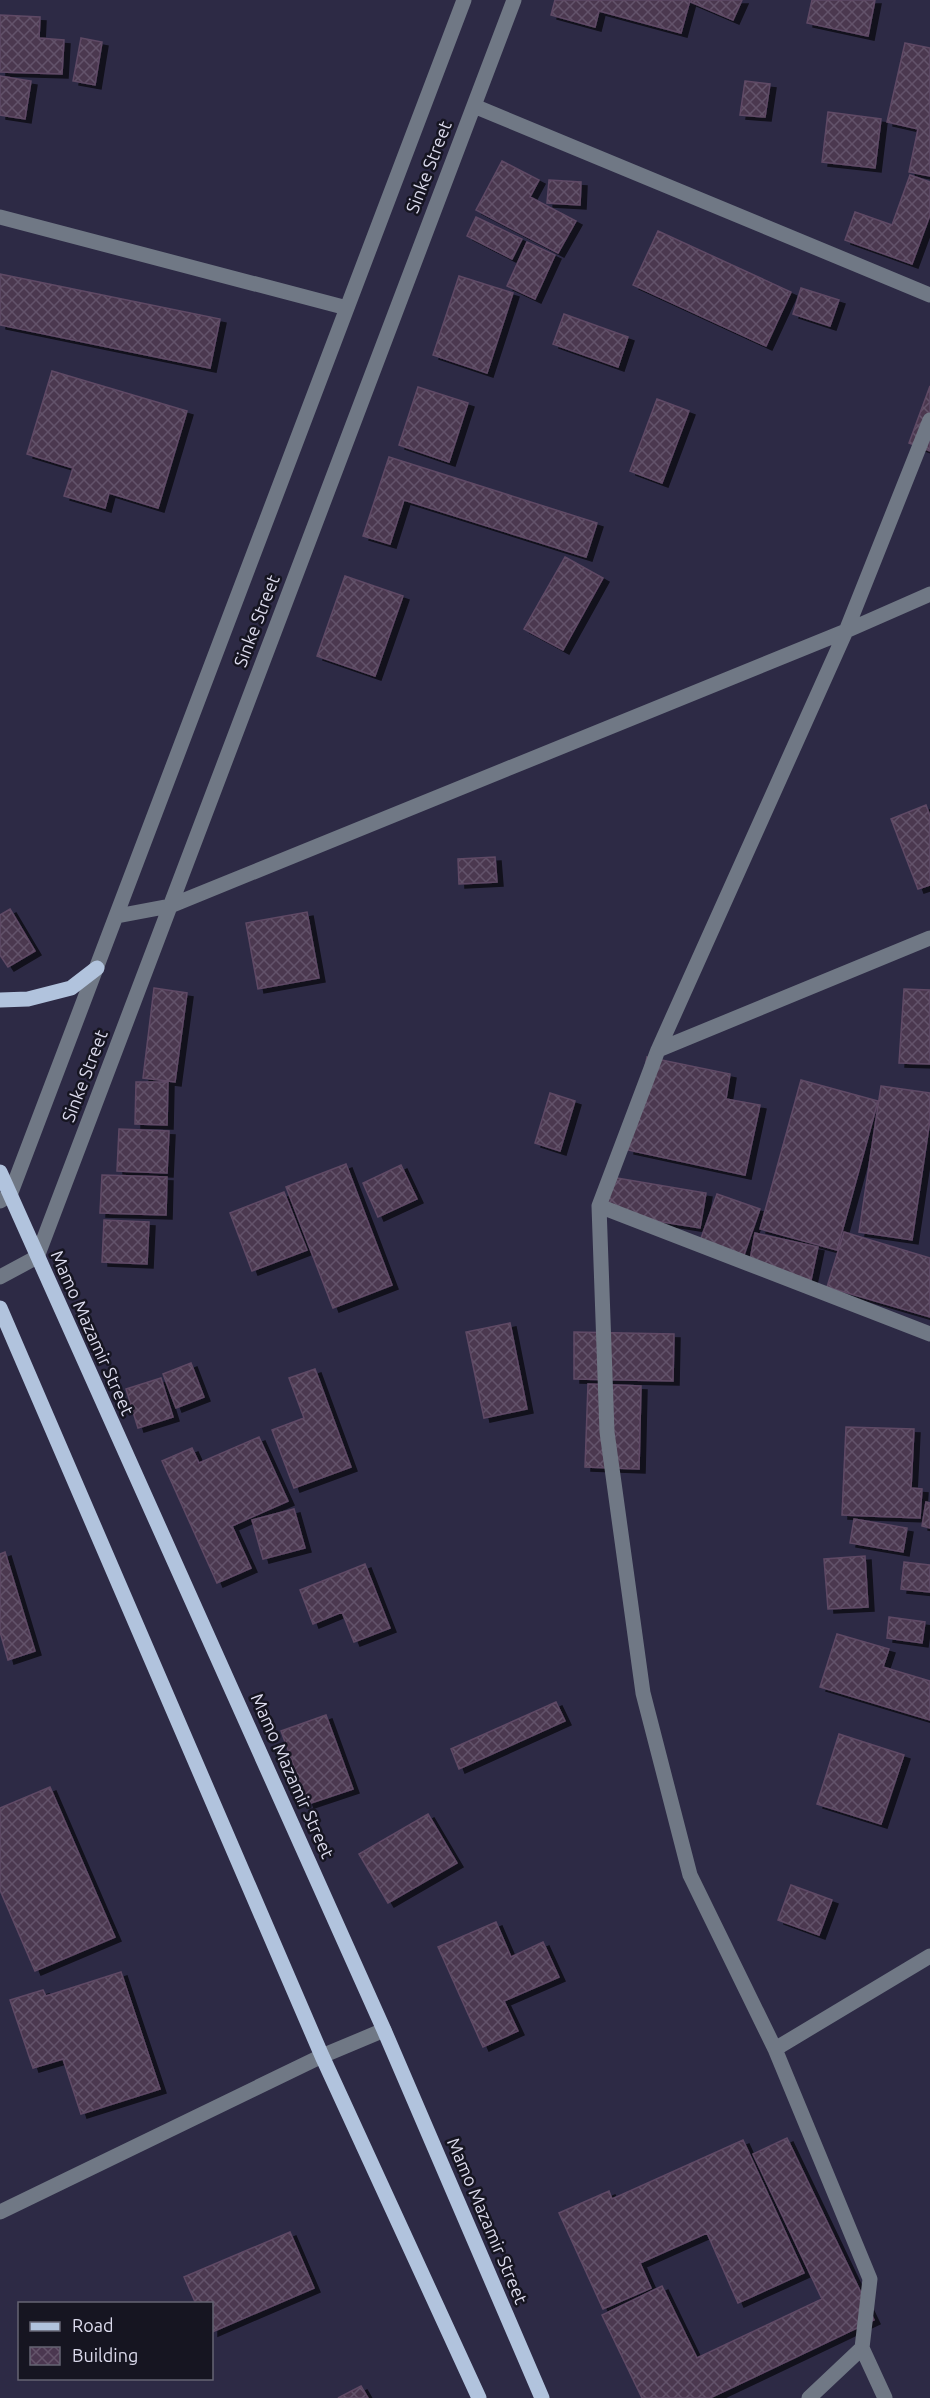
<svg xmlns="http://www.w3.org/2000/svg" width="930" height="2398" font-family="Ubuntu,sans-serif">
	<defs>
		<pattern id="building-cross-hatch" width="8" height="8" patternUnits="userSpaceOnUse" patternTransform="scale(1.5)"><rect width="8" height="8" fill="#4b3750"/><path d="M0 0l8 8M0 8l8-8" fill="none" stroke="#64536a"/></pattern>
		<filter id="shadow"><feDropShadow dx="6" dy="4" stdDeviation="0" flood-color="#0009"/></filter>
	</defs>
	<rect width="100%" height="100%" fill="#2d2a45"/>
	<path fill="url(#building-cross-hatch)" stroke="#5f4a65" stroke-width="1.5" filter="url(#shadow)" d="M555,0H690L681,33L599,11L595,27L551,15Z
		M692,0H742L733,20L691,2Z
		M812,0H875L868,36L807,23Z
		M0,15L40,17L39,38L64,40L62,74L0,72Z
		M81,38L102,42L95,85L73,81Z
		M905,43L930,48V176L909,172L918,129L887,122Z
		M0,76L31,81L25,119L0,115Z
		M745,81L770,84L765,117L740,115Z
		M828,112L881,119L875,168L822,162Z
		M502,161L539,180L530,197L576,221L558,253L476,210Z
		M910,175L930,182V215L912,264L845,240L855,212L892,225Z
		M549,180L581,182L580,205L547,203Z
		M476,217L522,239L512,259L467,236Z
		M658,231L791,292L766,346L633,285Z
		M527,242L555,255L535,299L507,286Z
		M0,274L220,319L210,368L0,325Z
		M459,276L513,293L487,373L433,355Z
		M801,288L839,300L830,326L793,314Z
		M564,314L628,337L618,367L553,344Z
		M52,371L187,411L158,508L109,493L105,508L64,496L73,468L27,454Z
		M930,386V451L909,443Z
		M418,387L468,403L449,462L399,445Z
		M657,399L689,411L662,483L630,471Z
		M389,457L597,523L586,557L404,500L390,544L363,536Z
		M565,557L603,578L563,650L524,629Z
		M345,576L403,596L375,676L317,656Z
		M926,805L930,816V885L918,889L891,819Z
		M495,857L497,882L459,884L458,859Z
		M10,909L35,951L8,967L0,955V915Z
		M307,912L319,978L258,989L246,923Z
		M154,988L187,993L175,1082L143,1078Z
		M904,989L930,990V1064L899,1063Z
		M647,1057L730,1074L726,1099L760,1105L745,1175L628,1150Z
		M801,1080L878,1101L837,1250L760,1229Z
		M136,1082H168L167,1125L135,1124Z
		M881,1086L930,1093V1120L912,1240L859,1232Z
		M550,1093L575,1101L560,1151L535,1143Z
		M119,1129L169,1131L167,1173L117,1171Z
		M346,1164L392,1285L333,1308L286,1187Z
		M401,1165L417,1199L378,1217L363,1183Z
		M102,1175L167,1177L166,1215L100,1213Z
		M611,1177L706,1193L700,1228L605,1213Z
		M284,1192L307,1250L252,1271L230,1213Z
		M717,1194L760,1209L744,1255L700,1241Z
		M104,1220L149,1222L147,1264L102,1262Z
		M844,1232L930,1258V1317L827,1287Z
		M755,1233L818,1247L811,1280L749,1266Z
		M510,1323L527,1409L484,1418L466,1332Z
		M574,1332L674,1334L673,1381L574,1379Z
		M191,1363L204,1397L176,1408L163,1374Z
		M315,1369L351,1467L294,1488L272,1430L304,1418L289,1378Z
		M161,1378L173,1417L138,1428L126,1389Z
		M588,1384L641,1386L639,1469L585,1467Z
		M846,1427L914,1429L911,1488L922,1489L920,1518L842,1515Z
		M259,1437L288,1501L232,1526L251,1568L217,1583L162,1461L192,1448L199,1463Z
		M926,1502L930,1503V1528L922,1526Z
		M294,1509L305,1548L263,1559L252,1520Z
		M854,1519L907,1528L903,1552L850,1543Z
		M5,1552L35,1651L8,1660L0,1632V1554Z
		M865,1556L868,1607L828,1609L824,1559Z
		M904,1562L930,1565V1592L901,1589Z
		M365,1564L390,1628L354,1642L342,1612L313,1624L300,1590Z
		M889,1617L925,1622L922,1643L887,1638Z
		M837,1634L889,1649L883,1667L930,1681V1720L820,1687Z
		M556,1702L565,1721L459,1769L451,1749Z
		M326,1715L353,1789L308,1804L281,1731Z
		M839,1734L904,1755L881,1824L817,1804Z
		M50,1787L115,1937L35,1971L0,1890V1808Z
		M428,1814L457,1863L388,1903L359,1854Z
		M791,1885L832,1900L819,1935L778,1920Z
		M496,1922L511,1957L543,1942L559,1977L504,2001L518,2031L483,2047L438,1947Z
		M121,1972L160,2089L81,2114L63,2059L33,2068L10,2000L43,1990L46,1996Z
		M787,2138L874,2320L710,2398H642L602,2315L662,2286L697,2358L822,2299L753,2154Z
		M743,2140L804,2273L738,2303L707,2233L640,2263L651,2288L603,2309L559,2213L609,2191L612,2199Z
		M290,2232L314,2288L212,2332V2304H196L184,2277Z
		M361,2386L368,2398H338Z"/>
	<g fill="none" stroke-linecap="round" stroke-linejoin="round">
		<path stroke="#707885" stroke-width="15" d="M474,106L930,295
			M0,217L347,308
			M117,916L170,906L846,631L930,594
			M658,1050L930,938
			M0,1201L10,1195L464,0
			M599,1206L930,1334
			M0,1277L37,1257L514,0
			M775,2049L930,1956
			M0,2212L322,2056L384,2030
			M862,2348L885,2398
			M809,2398L862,2348L870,2279L775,2049L690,1875L643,1693L607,1432L599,1206L658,1050L846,631L930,420"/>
		<path stroke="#b1c3dd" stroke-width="15" d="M0,1000L28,999L71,988L97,968
			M0,1172L384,2030L542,2398
			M0,1308L322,2056L479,2398"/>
	</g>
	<g text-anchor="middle" stroke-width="5" stroke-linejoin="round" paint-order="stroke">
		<g font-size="18" fill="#dcdbed" stroke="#161521">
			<text transform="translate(429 167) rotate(-69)" y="6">Sinke Street</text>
			<text transform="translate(257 621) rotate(-69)" y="6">Sinke Street</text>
			<text transform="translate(85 1076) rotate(-69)" y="6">Sinke Street</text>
			<text transform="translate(92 1333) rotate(66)" y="6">Mamo Mazamir Street</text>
			<text transform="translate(292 1776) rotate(66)" y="6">Mamo Mazamir Street</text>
			<text transform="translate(487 2221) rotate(67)" y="6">Mamo Mazamir Street</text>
		</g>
	</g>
	<rect x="18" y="2302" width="195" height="78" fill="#161521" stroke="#656473" stroke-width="1.5"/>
	<rect x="30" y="2322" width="30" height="9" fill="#b1c3dd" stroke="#656473" stroke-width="1.5"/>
	<text x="72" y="2332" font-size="18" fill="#dcdbed">Road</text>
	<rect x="30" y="2347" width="30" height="18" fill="url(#building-cross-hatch)" stroke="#656473" stroke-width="1.5"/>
	<text x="72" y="2362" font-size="18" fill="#dcdbed">Building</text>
</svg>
